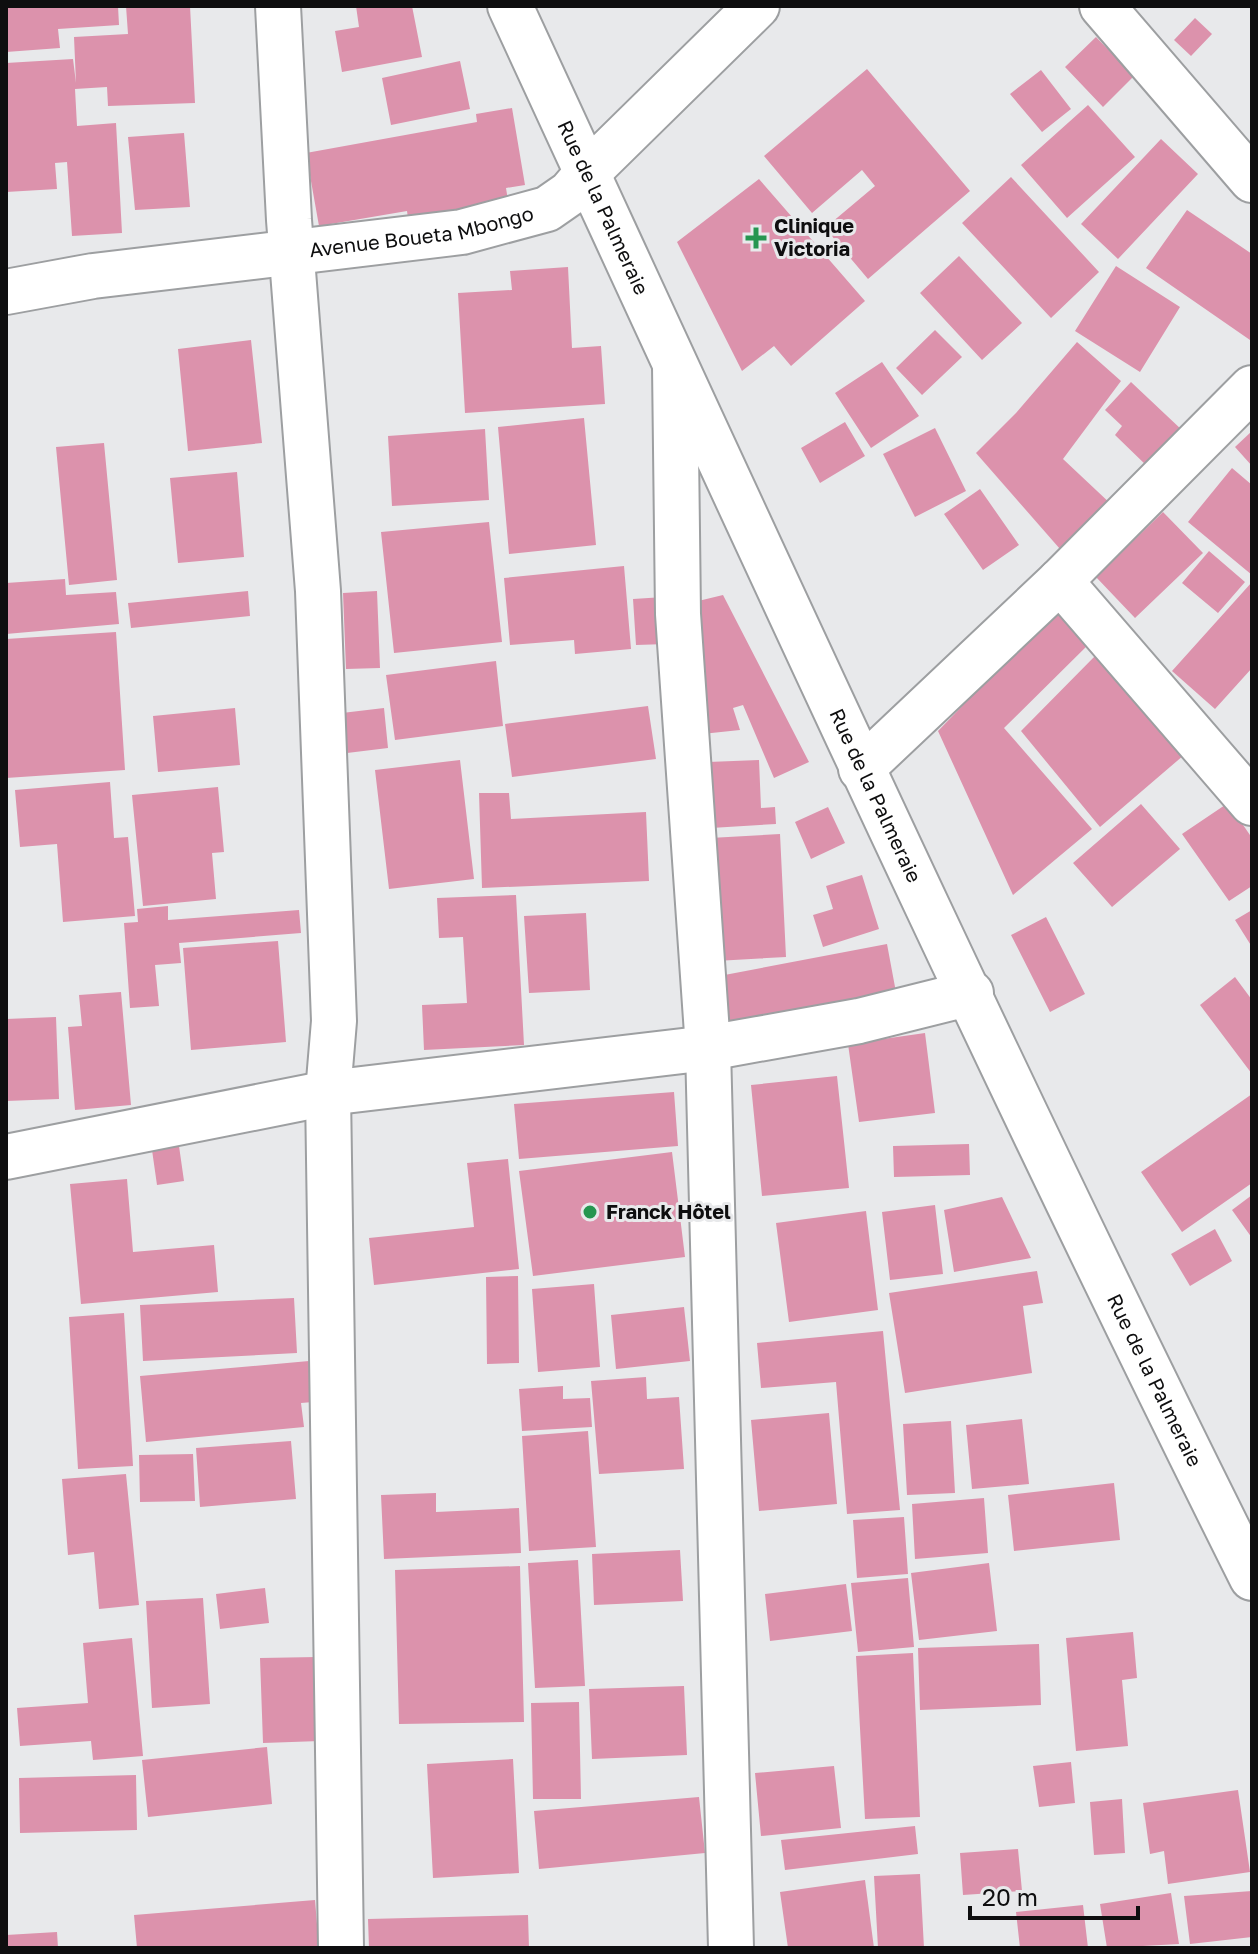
<svg xmlns="http://www.w3.org/2000/svg" width="1258" height="1954" font-family="'Golos Text',sans-serif">
	<rect width="100%" height="100%" fill="#e8e9eb"/>
	<path fill="#dc92ac" d="M6,6H118L119,25L58,29L60,48L6,52Z
		M126,6H190L195,103L108,106L107,87L75,89L77,126L116,123L122,233L72,236L67,162L55,163L57,189L6,192V63L73,59L76,83L74,37L128,34Z
		M356,6H412L422,57L342,72L335,31L359,27Z
		M1195,18L1212,34L1191,56L1174,40Z
		M1096,37L1134,76L1103,107L1065,67Z
		M460,61L470,109L391,125L382,78Z
		M867,69L970,191L868,279L825,228L875,186L862,170L812,213L764,156Z
		M1041,70L1071,109L1042,132L1010,94Z
		M1088,105L1135,157L1067,218L1021,165Z
		M512,108L525,185L506,188L509,207L409,225L407,211L319,226L306,153L477,122L476,114Z
		M184,133L190,207L135,210L128,137Z
		M1161,139L1198,174L1118,259L1081,224Z
		M1011,177L1099,272L1051,318L962,223Z
		M759,179L865,301L791,366L774,346L742,371L677,242Z
		M1187,210L1252,254L1250,340L1146,268Z
		M959,256L1022,323L982,360L920,293Z
		M1116,266L1180,307L1140,372L1075,331Z
		M568,267L572,348L601,346L605,404L465,413L458,293L512,290L510,271Z
		M935,330L962,357L922,395L896,368Z
		M251,340L262,443L188,451L178,349Z
		M1077,342L1121,381L1063,459L1113,506L1067,557L976,453L1016,413Z
		M882,362L919,416L871,448L835,393Z
		M1131,382L1183,431L1149,468L1115,435L1122,426L1105,410Z
		M584,418L596,545L509,554L498,427Z
		M845,422L865,456L820,483L801,448Z
		M935,428L966,491L915,517L883,454Z
		M485,429L489,500L392,506L388,436Z
		M1252,431V466L1235,447Z
		M104,443L117,580L69,585L56,447Z
		M1232,468L1252,485V575L1188,522Z
		M237,472L244,557L178,563L170,478Z
		M980,489L1019,545L983,570L944,514Z
		M1163,512L1203,553L1135,618L1096,577Z
		M489,522L502,642L394,653L381,532Z
		M1209,551L1245,582L1218,613L1182,583Z
		M624,566L631,649L575,654L574,640L510,645L504,578Z
		M65,579L66,595L116,592L119,624L6,634V583Z
		M1252,582V668L1215,709L1172,671Z
		M248,591L250,616L131,628L128,603Z
		M377,591L380,668L346,669L343,593Z
		M723,595L809,762L774,778L743,705L733,708L740,730L702,734L690,603Z
		M664,597L667,644L636,645L633,599Z
		M1064,601L1093,640L1004,728L1092,829L1013,895L938,731Z
		M116,632L125,770L6,778V639Z
		M1096,655L1184,755L1100,827L1021,731Z
		M496,661L503,726L395,740L386,675Z
		M648,706L656,759L512,777L505,724Z
		M235,708L240,765L158,772L153,716Z
		M384,708L388,748L347,753L342,713Z
		M460,760L474,879L389,889L375,770Z
		M759,760L761,808L775,807L776,824L711,828L708,762Z
		M110,782L114,838L128,837L135,916L63,922L57,844L20,847L15,790Z
		M218,787L224,852L212,853L216,899L143,906L132,795Z
		M479,793H509L511,819L646,812L649,881L482,888Z
		M1228,803L1252,838V886L1229,901L1182,834Z
		M1141,804L1180,849L1112,907L1073,863Z
		M828,807L845,843L811,859L795,822Z
		M780,834L786,957L716,961L710,838Z
		M862,875L879,929L823,947L813,915L833,909L826,886Z
		M516,895L524,1045L424,1050L422,1005L467,1003L463,937L439,938L437,898Z
		M168,906V920L299,910L301,933L179,943L181,963L155,965L159,1006L130,1008L124,923L138,922L137,909Z
		M1252,910V947L1235,920Z
		M586,913L590,990L529,993L524,916Z
		M1046,917L1085,994L1050,1012L1011,935Z
		M278,941L286,1042L191,1050L183,948Z
		M887,944L898,1003L725,1036L714,977Z
		M1235,977L1252,1000V1074L1200,1005Z
		M121,992L131,1105L75,1110L68,1027L82,1026L79,995Z
		M56,1017L59,1099L6,1101V1019Z
		M925,1033L935,1113L859,1122L848,1044Z
		M837,1076L849,1188L762,1196L751,1085Z
		M674,1092L678,1146L519,1159L514,1104Z
		M1252,1094V1183L1182,1232L1141,1172Z
		M178,1139L184,1181L157,1185L151,1143Z
		M969,1144L970,1175L894,1177L893,1146Z
		M672,1152L685,1257L533,1276L519,1171Z
		M508,1159L519,1269L374,1285L369,1238L474,1227L467,1163Z
		M127,1179L133,1252L214,1245L218,1292L81,1304L70,1184Z
		M1252,1195V1238L1232,1210Z
		M1002,1197L1031,1258L954,1272L944,1210Z
		M935,1205L943,1274L890,1280L882,1212Z
		M866,1211L878,1310L789,1322L776,1223Z
		M1215,1229L1232,1261L1190,1286L1171,1254Z
		M1037,1271L1043,1303L1023,1306L1032,1373L905,1393L889,1293Z
		M518,1276L519,1363L487,1364L486,1277Z
		M594,1284L600,1367L538,1372L532,1289Z
		M294,1298L297,1353L143,1361L140,1305Z
		M684,1307L690,1361L616,1369L611,1315Z
		M124,1313L133,1466L78,1469L69,1317Z
		M883,1331L900,1510L847,1514L836,1382L761,1388L757,1343Z
		M309,1361L313,1402L301,1403L304,1427L146,1442L140,1376Z
		M646,1377L647,1399L679,1397L684,1469L599,1474L591,1381Z
		M563,1386V1399L590,1398L592,1427L522,1431L519,1389Z
		M829,1413L837,1504L759,1511L751,1420Z
		M1022,1419L1029,1484L972,1489L966,1425Z
		M951,1421L955,1493L907,1495L903,1424Z
		M588,1431L596,1547L529,1551L522,1436Z
		M291,1441L296,1499L200,1507L196,1448Z
		M193,1454L195,1501L140,1502L139,1455Z
		M126,1474L139,1605L99,1609L94,1552L68,1555L62,1479Z
		M1114,1483L1120,1540L1014,1551L1008,1495Z
		M436,1493V1512L519,1508L521,1553L384,1559L381,1495Z
		M984,1498L988,1553L915,1559L912,1504Z
		M904,1517L908,1574L857,1578L853,1520Z
		M680,1550L683,1601L594,1605L592,1554Z
		M578,1560L585,1686L535,1688L528,1563Z
		M989,1563L997,1631L919,1640L911,1573Z
		M520,1566L524,1722L399,1724L395,1570Z
		M908,1578L914,1647L858,1652L851,1583Z
		M846,1584L852,1631L770,1641L765,1594Z
		M265,1588L269,1623L220,1629L216,1594Z
		M203,1598L210,1704L152,1708L146,1601Z
		M1133,1632L1137,1678L1122,1680L1128,1746L1076,1751L1066,1638Z
		M132,1638L143,1756L93,1760L91,1741L20,1746L17,1708L88,1703L83,1643Z
		M1039,1644L1041,1705L920,1710L918,1648Z
		M913,1653L920,1817L865,1819L856,1656Z
		M317,1657L320,1741L263,1743L260,1658Z
		M684,1686L687,1755L592,1759L589,1689Z
		M579,1702L581,1799H533L531,1703Z
		M267,1747L272,1804L148,1817L142,1760Z
		M513,1759L519,1873L433,1878L427,1764Z
		M1071,1762L1075,1803L1039,1807L1033,1766Z
		M834,1766L841,1828L761,1836L755,1773Z
		M136,1775L137,1830L20,1833L19,1778Z
		M1238,1790L1250,1872L1168,1884L1164,1851L1150,1854L1143,1803Z
		M699,1797L705,1853L539,1869L534,1811Z
		M1122,1799L1125,1853L1094,1855L1090,1802Z
		M915,1826L918,1854L785,1870L781,1840Z
		M1018,1849L1022,1891L963,1895L960,1853Z
		M920,1874L924,1948H878L874,1876Z
		M865,1880L874,1948H788L780,1892Z
		M1252,1891V1937L1190,1944L1184,1896Z
		M1171,1893L1179,1944L1107,1948L1100,1904Z
		M315,1900L319,1948H137L134,1915Z
		M1083,1905L1088,1948H1020L1016,1912Z
		M528,1915L529,1948H369L368,1919Z
		M57,1932L58,1948H6V1935Z"/>
	<g fill="none" stroke-linecap="round" stroke-linejoin="round">
		<defs>
			<g id="street">
				<path d="M278,6L289,220L318,591L334,1021L328,1093L341,1948"/>
				<path d="M1102,6L1252,180"/>
				<path id="s1" d="M6,292L93,276L462,232L547,209L570,193L587,173"/>
				<path d="M675,366L678,614L708,1048L731,1948"/>
				<path d="M1060,581L1252,803"/>
				<path d="M861,769L1060,581L1252,388"/>
				<path d="M6,1157L328,1093L708,1048L859,1021L971,993"/>
			</g>
			<path id="secondary" d="M587,173L757,6"/>
			<g id="primary">
				<path id="s2" d="M510,6C753,532 993,1060 1252,1578"/>
			</g>
		</defs>
		<use href="#street" stroke="#9d9fa1" stroke-width="48"/>
		<use href="#secondary" stroke="#9d9fa1" stroke-width="48"/>
		<use href="#primary" stroke="#9d9fa1" stroke-width="48"/>
		<use href="#street" stroke="#fff" stroke-width="44"/>
		<use href="#secondary" stroke="#fff" stroke-width="44"/>
		<use href="#primary" stroke="#fff" stroke-width="44"/>
	</g>
	<g fill="#259650" stroke="#e8e9eb" stroke-width="3">
		<path d="M752 226h8v8h8v8h-8v8h-8v-8h-8v-8h8z"/>
		<circle cx="590" cy="1212" r="8"/>
	</g>
	<g text-anchor="middle" stroke-width="6" stroke-linejoin="round" paint-order="stroke">
		<g font-size="20" fill="#0e0e0f" stroke="#e8e9eb">
			<text dy="7" stroke="none"><textPath href="#s2" startOffset="222">Rue de la Palmeraie</textPath></text>
			<text dy="7" stroke="none"><textPath href="#s1" startOffset="420">Avenue Boueta Mbongo</textPath></text>
			<text dy="7" stroke="none"><textPath href="#s2" startOffset="870">Rue de la Palmeraie</textPath></text>
			<text dy="7" stroke="none"><textPath href="#s2" startOffset="1518">Rue de la Palmeraie</textPath></text>
		</g>
		<g font-size="20" font-weight="bold" fill="#0e0e0f" stroke="#e8e9eb" text-anchor="start">
			<text x="774" y="233">Clinique<tspan x="774" dy="23">Victoria</tspan></text>
			<text x="606" y="1219">Franck Hôtel</text>
		</g>
	</g>
	<rect width="1258" height="1954" fill="none" stroke="#0e0e0f" stroke-width="16"/>
	<path d="M970 1906v12h168v-12" fill="none" stroke="#0e0e0f" stroke-width="4"/>
	<text x="982" y="1906" font-size="24" fill="#0e0e0f" stroke="#e8e9eb" stroke-width="6" paint-order="stroke">20 m</text>
</svg>
